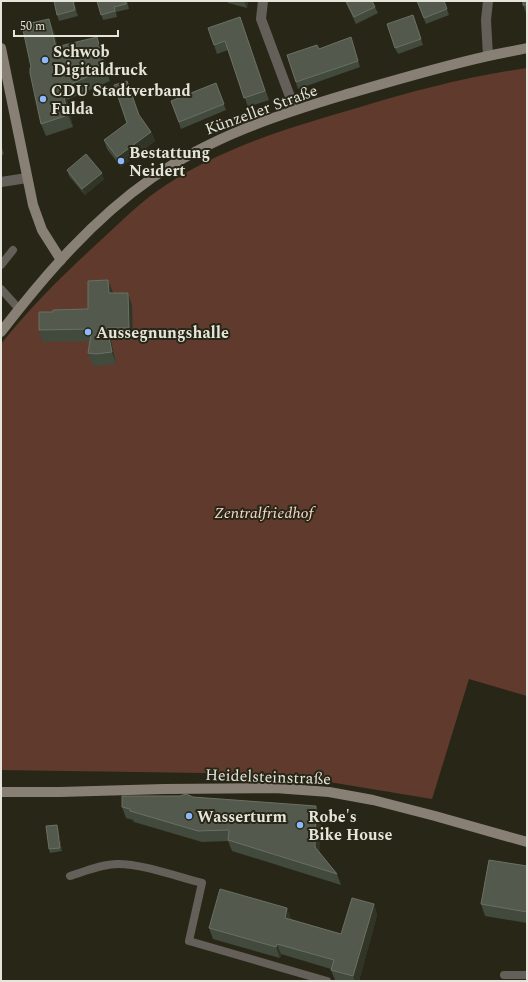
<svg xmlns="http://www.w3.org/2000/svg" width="528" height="982" font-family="Spectral,serif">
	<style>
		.green { fill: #603b2d }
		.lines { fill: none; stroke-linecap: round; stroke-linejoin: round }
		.service { stroke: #655f59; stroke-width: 8 }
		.minor { stroke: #655f59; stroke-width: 10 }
		.secondary { stroke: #888075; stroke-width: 10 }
		.wall { fill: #414a3c }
		.shaded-wall { fill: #303526 }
		.building { fill: #535a4d; stroke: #6a7063 }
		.poi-dot { fill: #8db9fc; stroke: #282717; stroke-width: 1.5 }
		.labels { text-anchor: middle; stroke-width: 4; stroke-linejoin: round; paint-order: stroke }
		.poi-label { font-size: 16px; font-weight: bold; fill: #e6e5db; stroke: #282717; text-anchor: start }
		.street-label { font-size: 16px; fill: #e6e5db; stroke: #282717 }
		.park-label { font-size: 16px; font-style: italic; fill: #f9d6c8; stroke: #282717 }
	</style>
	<rect width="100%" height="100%" fill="#282717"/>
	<path class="green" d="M527,68v628l-58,-17 -37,120 -151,-25 -280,-4v-426c30,-38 64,-71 100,-104 21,-19 41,-40 65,-55 58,-38 125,-58 191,-77 56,-17 112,-32 170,-40z"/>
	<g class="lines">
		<g class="service">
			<path d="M1,265l12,-15"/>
			<path d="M1,289l18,20"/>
			<path d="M70,876c16,-5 32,-12 48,-12 25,0 60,13 84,19l-13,58 138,40"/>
			<path d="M504,975h23"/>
		</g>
		<g class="minor">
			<path d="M263,1l-2,18 34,91"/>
			<path d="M488,56l-2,-36 2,-19"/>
			<path d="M1,182l26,-4"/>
		</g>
		<g class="secondary">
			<path d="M1,48l32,157 9,25 19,30"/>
			<path d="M1,332c44,-57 92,-113 151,-154 59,-41 125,-63 192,-83 48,-14 95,-28 144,-39 13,-3 26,-5 39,-8"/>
			<path d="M1,792h59l104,-3 111,-1 54,4 44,8 62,16 92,26"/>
		</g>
	</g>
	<g class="wall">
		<path d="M54,1h20l4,15 -19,5 -2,-6z"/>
		<path d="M97,1h30l2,8 -13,3 1,5 -14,3z"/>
		<path d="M227,1h21l-1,7 -19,-5z"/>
		<path d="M345,1h27l6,12 -22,11z"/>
		<path d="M417,1h27l5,14 -23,9z"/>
		<path d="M527,1v15l-4,-11z"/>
		<path d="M413,15l10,30 -25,9 -3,-6z"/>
		<path d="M240,17l29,83 -21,7 -20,-57 -11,4 -9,-26z"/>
		<path d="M54,31l3,15 44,3 9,32 -43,19 6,27 -27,9 -5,-12 -10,-57z"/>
		<path d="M351,37l9,30 -62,22 -11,-34 32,-6z"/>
		<path d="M216,83l10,27 -45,19 -10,-28z"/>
		<path d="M140,116l11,16 4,9 -34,26 -14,-18 -3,-9z"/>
		<path d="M1,145l3,9 -3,2z"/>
		<path d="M67,170l37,9 -19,16 -16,-19z"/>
		<path d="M113,292v1h15l4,12 1,35h-22l5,24 -16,2 -8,-1 -4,-12 2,-12 -47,1 -4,-12 14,-18 35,-3z"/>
		<path d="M193,797l128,20 -2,35 18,22 4,11 -109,-34 -4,-10 -26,1 -68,-20 -1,-2 -7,-2 -4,-11z"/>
		<path d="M57,825l1,3 4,23 -12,2 -1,-4z"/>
		<path d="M527,866v57l-42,-7 -4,-12z"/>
		<path d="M374,904l3,11 -18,66h-22l-2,-1 -4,-10v-1l-50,-15 -1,4 -67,-19 -4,-11 78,-20 4,11 50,15z"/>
	</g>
	<g class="shaded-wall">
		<path d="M73,1h1l4,15 -3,-6z"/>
		<path d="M244,1h4l-1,7z"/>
		<path d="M49,19l5,12 6,27 -4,-11z"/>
		<path d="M97,37l4,12 9,32 -5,-12z"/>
		<path d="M62,88l5,12 6,27 -5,-12z"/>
		<path d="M151,132l4,9 -34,26 -4,-10z"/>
		<path d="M102,173l2,6 -19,16 -3,-6z"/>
		<path d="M108,280l5,12v13l-4,-12z"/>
		<path d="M128,293l4,12 1,35 -4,-12z"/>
		<path d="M107,328l4,12 5,24 -4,-12z"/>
		<path d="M316,806l5,11 -2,41 -4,-11z"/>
		<path d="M57,825l1,3 4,23 -2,-3z"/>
		<path d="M374,904l3,11 -18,66h-4l-2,-5z"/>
		<path d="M287,908l4,11 -3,9 -3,-10z"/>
		<path d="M277,944l4,10 -1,4 -4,-11z"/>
	</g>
	<g class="building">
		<path d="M54,1h19l2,9 -18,5z"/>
		<path d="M97,1h29v3l-12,3 1,4 -14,4z"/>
		<path d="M346,1h26l3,6 -21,10z"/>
		<path d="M417,1h27l3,8 -23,9z"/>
		<rect x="523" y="1" width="4" height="4"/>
		<path d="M413,15l8,24 -26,9 -8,-24z"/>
		<path d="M240,17l25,74 -21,7 -19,-57 -11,4 -6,-17z"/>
		<path d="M49,19l7,28 41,-10 8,32 -43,19 6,27 -27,9 -11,-51v-5l1,-1 -9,-42z"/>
		<path d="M351,37l7,24 -62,21 -9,-27 30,-10 2,4z"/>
		<path d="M127,81l12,34 12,17 -34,25 -13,-17 23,-17 -13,-38z"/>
		<path d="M216,83l8,21 -45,18 -8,-21z"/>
		<path d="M86,154l16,19 -20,16 -15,-19z"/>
		<path d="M108,280l1,13h19l1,35h-22l5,24 -16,2 -8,-1 4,-24 -53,1v-18h14v-2l35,-1v-28z"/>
		<path d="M186,794l7,3 123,9 -1,41 22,27 -109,-34 1,-10 -31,1 -68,-20v-2l-8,-2v-11h58z"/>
		<path d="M57,825l3,23 -11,1 -3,-23z"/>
		<path d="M489,860l38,6v46l-46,-8z"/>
		<path d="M220,889l67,19 -2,10 56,16 11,-36 22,6 -21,72 -22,-6 3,-10 -57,-16 -1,3 -67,-19z"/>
	</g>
	<g class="poi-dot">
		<circle cx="45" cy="60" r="4"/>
		<circle cx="43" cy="99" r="4"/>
		<circle cx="121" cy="161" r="4"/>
		<circle cx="88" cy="332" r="4"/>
		<circle cx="189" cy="816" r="4"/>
		<circle cx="300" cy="825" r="4"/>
	</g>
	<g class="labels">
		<g class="poi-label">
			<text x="53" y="57">Schwob<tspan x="53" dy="18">Digitaldruck</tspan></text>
			<text x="51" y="96">CDU Stadtverband<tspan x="51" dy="18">Fulda</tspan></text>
			<text x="129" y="158">Bestattung<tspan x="129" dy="18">Neidert</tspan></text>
			<text x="96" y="338">Aussegnungshalle</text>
			<text x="197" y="822">Wasserturm</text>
			<text x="308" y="822">Robe's<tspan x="308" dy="18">Bike House</tspan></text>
		</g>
		<g class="street-label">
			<text transform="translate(261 109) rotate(-20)" y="6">Künzeller Straße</text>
			<text transform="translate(268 776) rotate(2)" y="6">Heidelsteinstraße</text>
		</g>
		<g class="park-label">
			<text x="264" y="518">Zentralfriedhof</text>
		</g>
	</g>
	<rect width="528" height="982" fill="none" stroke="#e6e5db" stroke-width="4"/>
	<path d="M14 30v6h104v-6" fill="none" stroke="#e6e5db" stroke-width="2"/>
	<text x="20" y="30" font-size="12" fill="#e6e5db" stroke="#282717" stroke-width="3" paint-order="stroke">50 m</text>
</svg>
